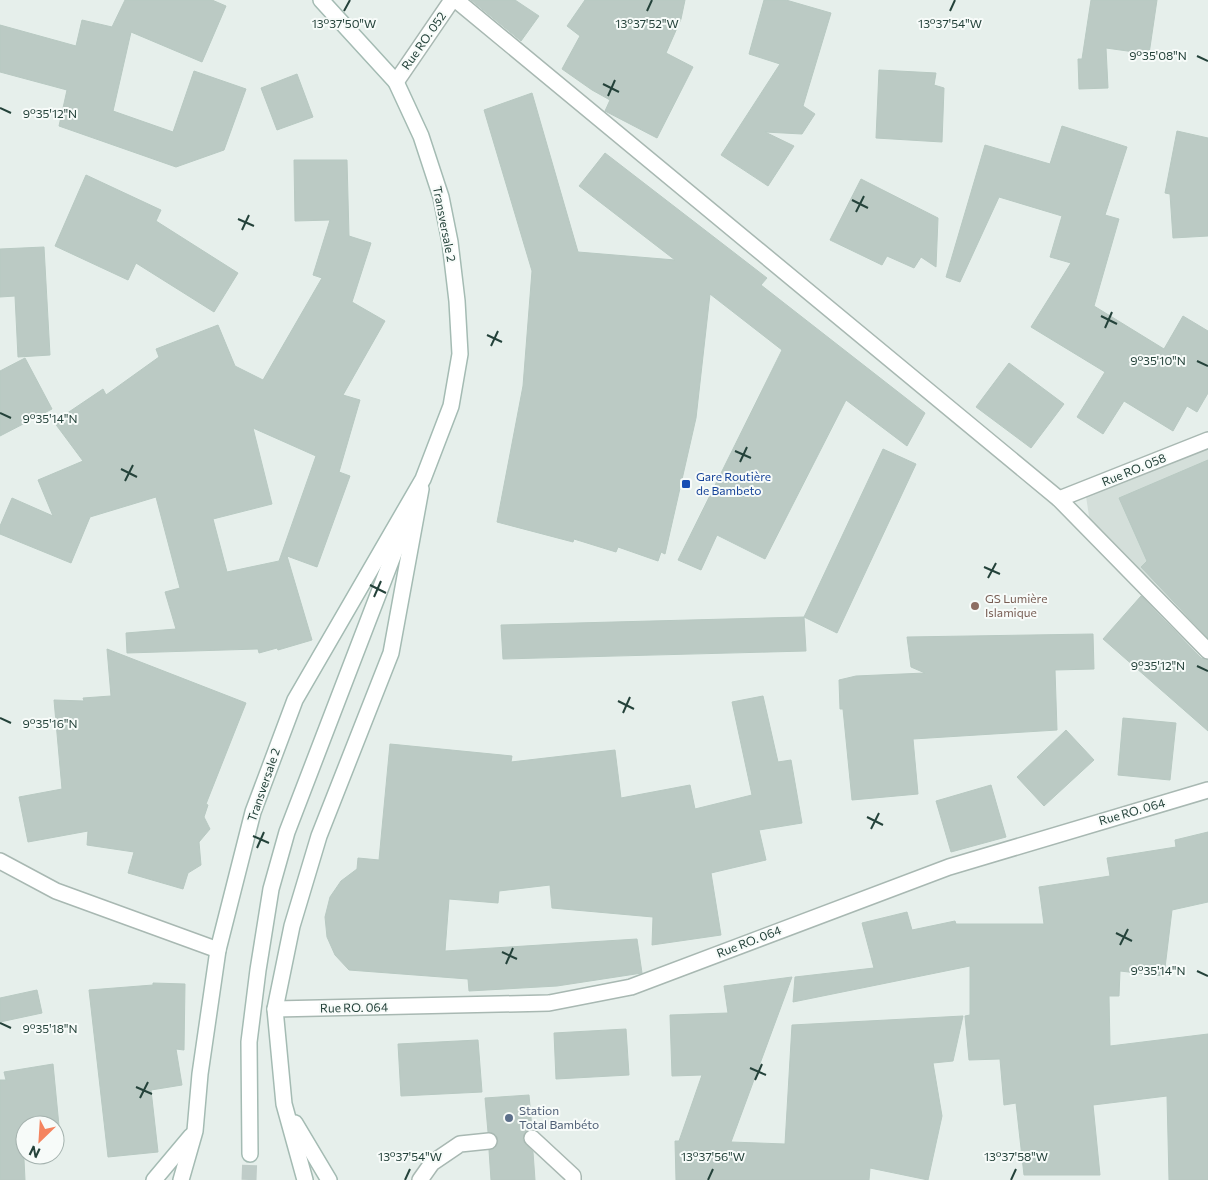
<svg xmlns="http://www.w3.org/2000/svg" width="1208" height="1180" font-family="Commissioner,sans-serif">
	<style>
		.built { fill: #d4dfda }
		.building { fill: #bbcac4; stroke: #b8c9c2; fill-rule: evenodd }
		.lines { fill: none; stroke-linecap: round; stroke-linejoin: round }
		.secondary-tunnel { stroke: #bfccc8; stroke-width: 15; stroke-dasharray: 15 8; stroke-linecap: butt }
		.service-casing { stroke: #a8b8b2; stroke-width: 18 }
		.minor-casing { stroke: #a8b8b2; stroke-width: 18 }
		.tertiary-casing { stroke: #a8b8b2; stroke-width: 18 }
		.secondary-casing { stroke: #a4bbb3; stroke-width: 18 }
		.service { stroke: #fff; stroke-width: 15 }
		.minor { stroke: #fff; stroke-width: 15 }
		.tertiary { stroke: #fff; stroke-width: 15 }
		.secondary { stroke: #fff; stroke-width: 15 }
		.ticks { fill: none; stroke: #24423a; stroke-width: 2 }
		.transit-dot { fill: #1a4fb4; stroke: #f7fbf9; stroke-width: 2 }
		.education-dot { fill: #8d6e63; stroke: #f7fbf9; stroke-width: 2 }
		.service-dot { fill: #5c6f8a; stroke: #f7fbf9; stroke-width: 2 }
		.labels { text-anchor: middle; stroke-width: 4; stroke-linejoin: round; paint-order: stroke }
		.street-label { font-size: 12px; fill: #24423a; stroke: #f7fbf9 }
		.transit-label { font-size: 12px; fill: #164399; stroke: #f7fbf9; text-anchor: start }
		.education-label { font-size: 12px; fill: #785e54; stroke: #f7fbf9; text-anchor: start }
		.service-label { font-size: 12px; fill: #4e5e75; stroke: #f7fbf9; text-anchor: start }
		.ticks-label { font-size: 12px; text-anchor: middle; fill: #24423a; stroke: #f7fbf9; stroke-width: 4; stroke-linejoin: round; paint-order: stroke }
	</style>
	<rect width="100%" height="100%" fill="#e6efeb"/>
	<path class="built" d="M1208,448v196l-118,-121 -4,-27z"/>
	<g class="building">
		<path d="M125,0h87l14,6 -24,56 -71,-30 -18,79 60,21 21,-61 52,18 -22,61 -48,17 -117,-41 8,-36 -67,-18v-47l76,21 6,-26 30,7z"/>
		<path d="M471,0h44l24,16 -18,25z"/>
		<path d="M585,0h100l-4,19 -15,34 27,14 -36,71 -52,-27 5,-11 -18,-10 -30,-21 18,-33 -13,-10z"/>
		<path d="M764,0h22l45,13 -28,93 12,8 -13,20 -37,-2 29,14 -26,40 -47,-31 59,-91 -31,-10z"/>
		<path d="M1091,0h66l-8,54 -43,-6 2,40 -29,1 -1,-30h4z"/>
		<path d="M879,70l57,3 -2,12 10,3 -2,54 -66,-4z"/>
		<path d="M297,74l16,43 -36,13 -16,-42z"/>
		<path d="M532,93l46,159 97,8 -96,-74 26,-33 162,125 -6,7 164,128 -18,33 -61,-46 -81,159 -48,-24 -16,35 -23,-10 104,-210 -72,-56 -14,124 -31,136 -4,-2 -3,9 -40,-14 -2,5 -42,-13 -1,3 -76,-20 26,-136 9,-115 -48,-161z"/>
		<path d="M1062,126l65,21 -22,68 14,4 -25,87 70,43 19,-33 25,15v62l-11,19 -10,-6 -14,25 -49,-30 -21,33 -26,-17 28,-45 -74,-45 40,-64 -21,-6 12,-41 -63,-19 -39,85 -14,-5 39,-132 65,19z"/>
		<path d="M1177,131l31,7v98l-35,2 -3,-44 -5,-1z"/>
		<path d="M294,160h53l2,76 22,7 -19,59 33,19 -42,74 17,5 -21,72 11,4 -33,91 -30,-11 25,84 -34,10 -1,-2 -18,5 -1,-4 -131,4 -1,-20 50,-4 -11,-37 15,-4 -24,-91 -66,20 -19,46 -71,-29v-8l12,-28 41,18 -15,-36 45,-19 -29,-39 49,-33 3,6 53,-38 -3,-8 62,-24 17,41 28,14 59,-102 -9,-3 17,-55 -35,1zM253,428l63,28 -37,105 -52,11 -14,-53 59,-15z"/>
		<path d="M86,175l75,35 -5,11 82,52 -24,39 -78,-49 -8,17 -73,-34z"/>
		<path d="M861,179l77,39 -2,49 -15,-10 -7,11 -27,-12 -5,9 -52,-25z"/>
		<path d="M44,247l6,108 -32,2 -3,-61 -15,1v-48z"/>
		<path d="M25,358l27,51 -52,27v-65z"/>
		<path d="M1009,363l55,41 -33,44 -55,-41z"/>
		<path d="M883,449l33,15 -79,169 -33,-16z"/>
		<path d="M1208,460v178l-67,-71 6,-6 -28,-63z"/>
		<path d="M1141,596l60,62 7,2v71l-105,-92z"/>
		<path d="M804,617l2,34 -303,8 -2,-34z"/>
		<path d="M1093,634l1,35 -39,1 2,60 -144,9 5,55 -66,6 -9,-91h-3l-1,-29 17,-4 69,-3 -14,-6 -4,-30z"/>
		<path d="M107,649l139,54 -40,101 2,1 -4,12 6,12 -11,13 2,23 -13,8 -5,16 -55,-16 6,-21 -47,-7 1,-14 -60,11 -9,-45 43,-8 -8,-89 30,1 -1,-3 28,-2z"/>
		<path d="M763,696l15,66 13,-2 11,63 -43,7 7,30 -55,13 10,62 -69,10 1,-28 -101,-9 -2,-23 -51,6 -1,12 -49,-4 -4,52 192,-12 5,34 -85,13 -88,5 -1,-12 -119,-9 -14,-15 -8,-18 -2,-20 5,-20 11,-16 16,-12 1,-11 21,2 11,-116 122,12 -1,6 104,-12 6,48 69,-13 5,24 57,-14 -20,-93z"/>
		<path d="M1123,718l53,5 -6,57 -52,-5z"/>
		<path d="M1066,730l28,30 -50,46 -27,-29z"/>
		<path d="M991,785l15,52 -55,15 -15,-51z"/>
		<path d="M1208,832v70l-36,8 -8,66 -44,-5 -1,25h-10l1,50 98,-12v146h-39l-2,-84 -74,9 7,70h-76l-8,-72 -12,2 -4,-46 -31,1 -4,-44 5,-1v-49l-177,36 2,-25 79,-9 -12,-45 45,-11 5,18 43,-9 1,3h88l-5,-37 71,-11 -3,-18 69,-11 -1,-7z"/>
		<path d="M792,977l-61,165 54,2 7,-119 171,-9 -10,45 -20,2 9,53 -14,64 -58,-12 -1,12h-193l-1,-39h4l23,-66 -30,1 -2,-61 58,-2 -4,-27z"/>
		<path d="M153,983l32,1 -1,66 -8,-1 6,36 -31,5 7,62 -50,5 -19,-167 64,-5z"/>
		<path d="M37,990l5,23 -42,9v-24z"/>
		<path d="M626,1029l3,46 -73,4 -2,-46z"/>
		<path d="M478,1040l4,52 -81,4 -3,-52z"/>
		<path d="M53,1064l6,62 -34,-1v14h-2l2,41h-25v-100h6l-2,-8z"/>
		<path d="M529,1095l3,34 -7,3 -2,8 10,12 2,28h-44l-2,-30 6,-2 3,-7 -2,-6 -8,-3 -3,-34z"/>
	</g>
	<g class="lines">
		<path class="secondary-tunnel" d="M249,1180l1,-26"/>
		<g class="service-casing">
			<g id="service">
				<path d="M532,1138l41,38v4"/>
				<path d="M420,1180l12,-17 28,-19 29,-3"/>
			</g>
		</g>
		<g class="minor-casing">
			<g id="minor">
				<path d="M456,0l603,499 149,152"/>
				<path d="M396,82l56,-82"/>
				<path d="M1059,499l149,-59"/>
				<path d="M0,861l56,30 162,59"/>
			</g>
		</g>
		<g class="tertiary-casing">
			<path id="tertiary" d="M275,1009l274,-6 82,-16 318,-120 259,-77"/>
		</g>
		<g class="secondary-casing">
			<g id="secondary">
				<path d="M295,1123l34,57"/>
				<path d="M250,1154l-1,-112 9,-72 13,-81 16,-57 119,-310"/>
				<path d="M154,1180l37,-44"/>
				<path d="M181,1180l14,-49 5,-57 18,-124 35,-138 42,-112 128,-221 28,-73 9,-52 -3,-53 -7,-59 -9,-45 -20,-61 -25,-54 -75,-82"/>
				<path d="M305,1180l-21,-76 -9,-95 17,-83 27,-90 72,-183 30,-164"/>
			</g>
		</g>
		<use href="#service" class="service"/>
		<use href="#minor" class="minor"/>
		<use href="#tertiary" class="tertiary"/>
		<use href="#secondary" class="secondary"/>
	</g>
	<path class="ticks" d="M344,11l6,-11M647,11l5,-11M950,11l5,-11M1197,56l11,5M603,84l16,8M608,96l7,-16M0,108l11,5M852,200l16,8M856,212l8,-16M238,219l16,7M242,230l7,-15M1101,316l16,8M1105,328l7,-16M487,335l15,7M491,346l7,-15M1197,361l11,5M0,413l11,5M735,451l16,7M740,462l7,-15M121,469l16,8M125,481l8,-16M984,567l16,7M988,578l8,-15M370,585l16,8M374,597l7,-16M1197,666l11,5M618,701l16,8M623,713l7,-16M0,718l11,5M867,817l16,8M871,829l8,-16M253,836l16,7M257,848l7,-16M1116,933l16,8M1120,945l8,-16M502,952l15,7M506,964l7,-16M1197,971l11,5M0,1023l11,5M750,1068l16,7M755,1080l7,-16M136,1087l16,7M140,1098l8,-16M405,1180l5,-11M708,1180l5,-11M1011,1180l5,-11"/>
	<rect class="transit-dot" x="681" y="479" width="10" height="10" rx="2.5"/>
	<circle class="education-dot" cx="975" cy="606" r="5"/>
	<circle class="service-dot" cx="509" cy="1118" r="5"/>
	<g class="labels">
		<g class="street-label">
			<text transform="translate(424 41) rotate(-55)" y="4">Rue RO. 052</text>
			<text transform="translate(444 224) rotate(79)" y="4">Transversale 2</text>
			<text transform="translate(1134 470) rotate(-22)" y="4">Rue RO. 058</text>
			<text transform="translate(264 785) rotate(-71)" y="4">Transversale 2</text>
			<text transform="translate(1132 812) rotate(-16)" y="4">Rue RO. 064</text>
			<text transform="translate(749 942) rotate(-21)" y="4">Rue RO. 064</text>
			<text transform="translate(354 1008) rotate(-1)" y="4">Rue RO. 064</text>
		</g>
		<g class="transit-label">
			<text x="696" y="481">Gare Routière<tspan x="696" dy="14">de Bambeto</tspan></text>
		</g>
		<g class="education-label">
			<text x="985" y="603">GS Lumière<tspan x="985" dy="14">Islamique</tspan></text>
		</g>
		<g class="service-label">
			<text x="519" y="1115">Station<tspan x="519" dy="14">Total Bambéto</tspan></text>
		</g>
	</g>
	<g class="ticks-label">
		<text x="344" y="28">13°37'50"W</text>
		<text x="647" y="28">13°37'52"W</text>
		<text x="950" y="28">13°37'54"W</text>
		<text x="1158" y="60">9°35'08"N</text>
		<text x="50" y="118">9°35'12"N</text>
		<text x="1158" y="365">9°35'10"N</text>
		<text x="50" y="423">9°35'14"N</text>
		<text x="1158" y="670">9°35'12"N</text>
		<text x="50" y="728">9°35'16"N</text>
		<text x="1158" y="975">9°35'14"N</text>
		<text x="50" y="1033">9°35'18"N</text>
		<text x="410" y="1161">13°37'54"W</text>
		<text x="713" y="1161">13°37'56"W</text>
		<text x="1016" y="1161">13°37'58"W</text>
	</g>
	<g transform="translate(40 1140) rotate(205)"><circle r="24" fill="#f7fbf9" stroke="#a3b1ad"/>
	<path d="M0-4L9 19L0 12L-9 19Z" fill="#f4845f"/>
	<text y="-8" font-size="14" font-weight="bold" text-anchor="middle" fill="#24423a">N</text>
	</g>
</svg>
